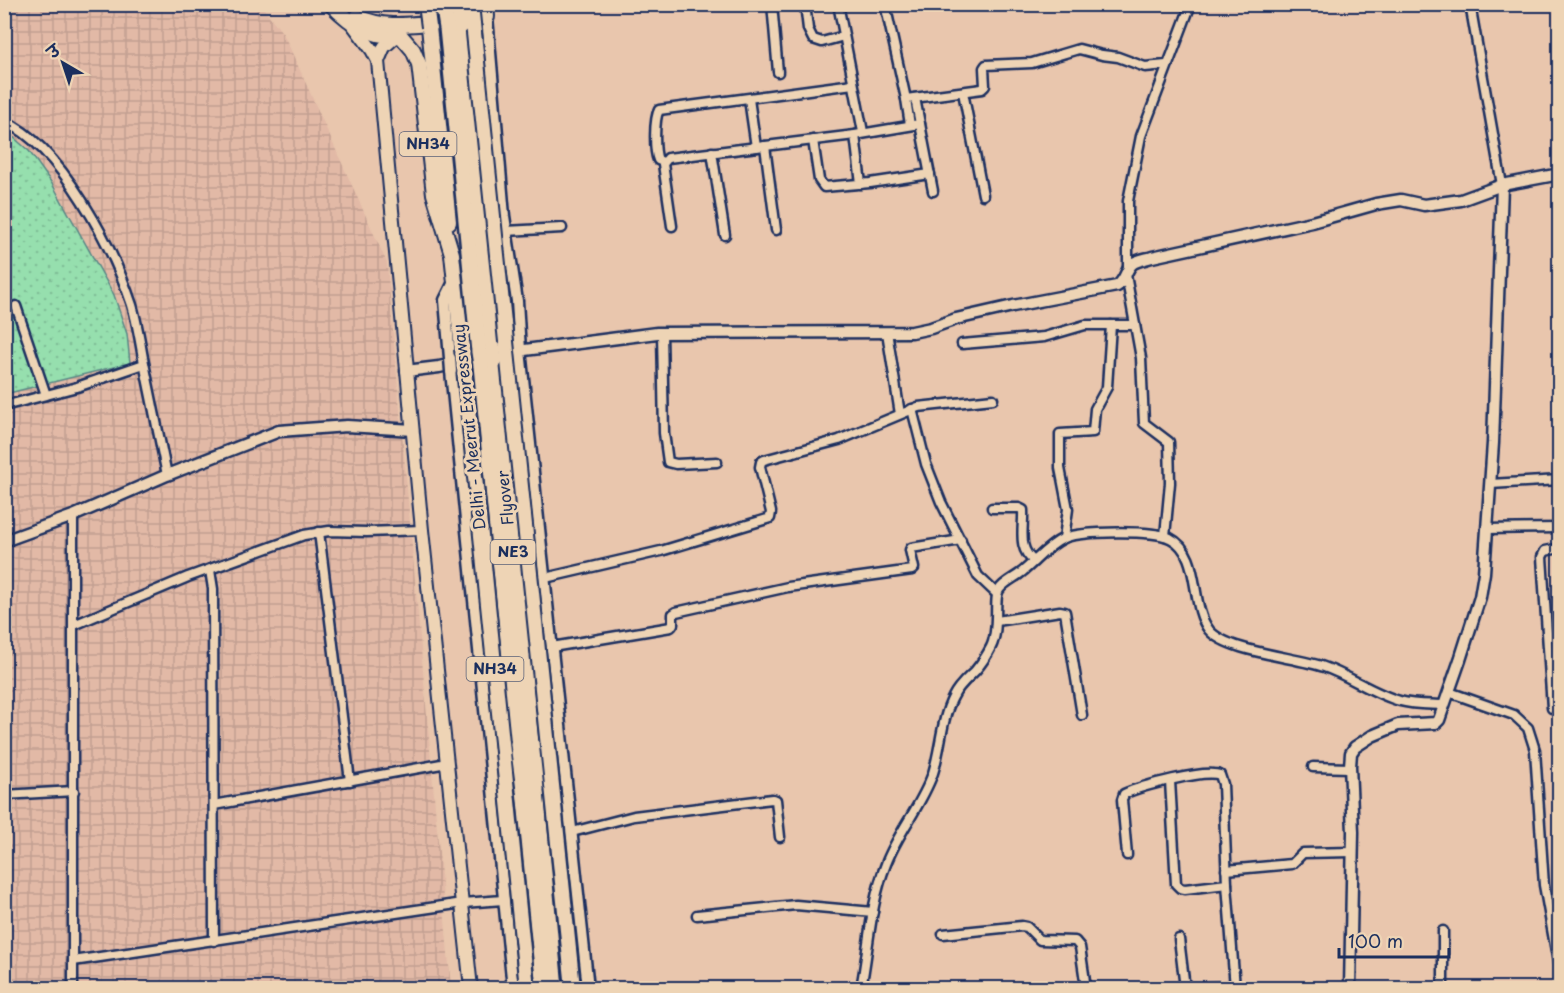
<svg xmlns="http://www.w3.org/2000/svg" width="1564" height="993" font-family="'Playpen Sans','Playpen Sans Deva',sans-serif">
	<style>
		.industrial { fill: url(#industrial-grid) }
		.grass { fill: url(#grass-dots); stroke: #588786; stroke-width: 1.5 }
		.lines { fill: none; stroke-linecap: round; stroke-linejoin: round }
		.minor-casing { stroke: #1b2f5e; stroke-width: 13 }
		.tertiary-casing { stroke: #1b2f5e; stroke-width: 15 }
		.secondary-casing { stroke: #1b2f5e; stroke-width: 16 }
		.trunk-casing { stroke: #1b2f5e; stroke-width: 18 }
		.motorway-casing { stroke: #1b2f5e; stroke-width: 20 }
		.minor { stroke: #eed4b5; stroke-width: 8 }
		.tertiary { stroke: #eed4b5; stroke-width: 10 }
		.secondary { stroke: #eed4b5; stroke-width: 12 }
		.trunk { stroke: #eed4b5; stroke-width: 14 }
		.motorway { stroke: #eed4b5; stroke-width: 15 }
		.tertiary-bridge-casing { stroke: #1b2f5e; stroke-width: 15; stroke-linecap: butt }
		.trunk-bridge-casing { stroke: #1b2f5e; stroke-width: 18; stroke-linecap: butt }
		.motorway-bridge-casing { stroke: #1b2f5e; stroke-width: 20; stroke-linecap: butt }
		.tertiary-bridge { stroke: #eed4b5; stroke-width: 10 }
		.trunk-bridge { stroke: #eed4b5; stroke-width: 14 }
		.motorway-bridge { stroke: #eed4b5; stroke-width: 15 }
		.labels { text-anchor: middle; stroke-width: 6; stroke-linejoin: round; paint-order: stroke }
		.shield { fill: #eed4b5; stroke: #5a6078; stroke-width: 1.5 }
		.shield-label { font-size: 15px; font-weight: bold; fill: #1b2f5e }
		.street-label { font-size: 16px; fill: #1b2f5e; stroke: #eed4b5 }
	</style>
	<defs>
		<pattern id="industrial-grid" width="8" height="8" patternUnits="userSpaceOnUse" patternTransform="scale(1.5)"><rect width="8" height="8" fill="#e2b9a6"/><path d="M0 4h8M4 0v8" fill="none" stroke="#c19f91"/></pattern>
		<pattern id="grass-dots" width="8" height="8" patternUnits="userSpaceOnUse" patternTransform="scale(1.5)"><rect width="8" height="8" fill="#96dfae"/><path d="M2 2h.1M6 6h.1" fill="none" stroke="#81c098" stroke-width="1.8" stroke-linecap="round"/></pattern>
	</defs>
	<rect width="100%" height="100%" fill="#e9c6ad"/>
	<filter id="ink" filterUnits="userSpaceOnUse"><feTurbulence type="fractalNoise" baseFrequency=".0167" numOctaves="2"/><feDisplacementMap in="SourceGraphic" scale="12" xChannelSelector="R" yChannelSelector="G"/><feConvolveMatrix kernelMatrix="1 2 1 2 8 2 1 2 1" color-interpolation-filters="sRGB"/></filter>
	<g filter="url(#ink)">
		<path class="industrial" d="M5,5h256l23,30 103,228 64,725h-446z"/>
		<path class="grass" d="M4,129l25,22 22,31 63,113 13,39 3,29 -125,31z"/>
		<g class="lines">
			<g class="minor-casing">
				<g id="minor">
					<path d="M772,4l6,68"/>
					<path d="M805,4l3,25 5,10 9,3 22,-6"/>
					<path d="M838,4l25,128"/>
					<path d="M885,4l21,95 4,26"/>
					<path d="M1470,4l32,181"/>
					<path d="M963,92l20,103"/>
					<path d="M915,98l18,93"/>
					<path d="M749,99l7,48"/>
					<path d="M906,99l76,-10 3,-3 -1,-18 2,-3 46,-2 47,-14 23,6 16,2 27,10 21,-2"/>
					<path d="M4,121c57,25 109,127 128,184 5,17 8,36 11,53 8,39 16,78 24,117"/>
					<path d="M855,135l6,49"/>
					<path d="M813,140l6,40 5,7 46,-4 60,-9"/>
					<path d="M765,146l11,84"/>
					<path d="M712,152l13,83"/>
					<path d="M663,162l-5,-2c-4,-9 -4,-41 1,-50l194,-26"/>
					<path d="M672,226l-9,-62 5,-6 187,-23 65,-11"/>
					<path d="M506,231l56,-3"/>
					<path d="M1128,270v-69l13,-65 50,-132"/>
					<path d="M1126,275l15,83 3,65 25,19 1,41 -5,53"/>
					<path d="M16,306l30,89"/>
					<path d="M887,332l13,82"/>
					<path d="M662,333l2,100 4,29 8,2 41,-2"/>
					<path d="M962,344l82,-7 41,-12h50"/>
					<path d="M4,406l73,-19 67,-23"/>
					<path d="M912,409l14,55 15,38 37,74 19,18"/>
					<path d="M1490,484l70,-4"/>
					<path d="M992,508h27l4,2c1,20 -6,38 11,51"/>
					<path d="M73,516v472"/>
					<path d="M1487,529l73,-1"/>
					<path d="M319,532l31,249"/>
					<path d="M1064,538l4,-29 -8,-41v-34l33,-2 2,-23 12,-22 4,-62"/>
					<path d="M210,570l3,19 1,352"/>
					<path d="M545,578l116,-27 106,-32 3,-1 1,-6 -11,-45 1,-5 3,-2 75,-20 79,-33 75,-8"/>
					<path d="M997,621l63,-10 5,1 17,103"/>
					<path d="M74,625l114,-48 116,-42 25,-4 38,1 55,-2"/>
					<path d="M552,647l119,-20 2,-3v-10l3,-2 112,-25 124,-17 2,-2 -4,-18 1,-2 50,-8"/>
					<path d="M1449,692l65,23 14,13 7,22 9,135 16,88"/>
					<path d="M1552,708l-10,-151 3,-6 15,-3"/>
					<path d="M1313,767l37,1"/>
					<path d="M1170,781l6,103 4,4 5,1 42,-5"/>
					<path d="M4,795l70,-4"/>
					<path d="M214,805l233,-42"/>
					<path d="M572,832l62,-16 138,-17 4,1 4,37"/>
					<path d="M1127,855l-5,-55 2,-6c17,-8 81,-25 96,-19l3,9 4,100 8,104"/>
					<path d="M1226,870l66,-6 11,-11 50,-1"/>
					<path d="M697,915l99,-10 77,7"/>
					<path d="M943,934l79,-8 5,1 13,13 35,1 5,6 6,41"/>
					<path d="M1179,939l6,49"/>
					<path d="M73,961l390,-58 40,-3"/>
					<path d="M861,988c8,-41 9,-84 25,-124 12,-32 36,-59 47,-91 8,-25 8,-53 20,-76 5,-11 14,-18 22,-26 6,-7 12,-16 16,-24 9,-18 2,-49 8,-57 5,-8 16,-12 23,-18 14,-11 25,-26 42,-34 18,-7 88,-8 106,0 32,16 19,66 39,92 18,22 87,27 115,37 26,9 50,27 76,34 14,4 30,3 44,4"/>
					<path d="M1187,988l47,-2"/>
					<path d="M1443,988v-57"/>
				</g>
			</g>
			<g class="tertiary-casing">
				<g id="tertiary">
					<path d="M487,17l17,199 13,85 3,49 68,638"/>
					<path d="M501,353l156,-20 255,-1 19,-4 25,-9 57,-13 104,-20c9,-6 8,-15 15,-22 5,-4 14,-5 20,-7l160,-35 64,-18 25,-4 23,5 37,-5 41,-15 58,-11"/>
					<path d="M450,358l-5,-58 10,-20"/>
					<path d="M406,371l33,-4 46,-10"/>
					<path d="M451,371l62,617"/>
					<path d="M4,541l69,-25 94,-41 112,-44 68,-5 66,4"/>
					<path d="M1350,988l3,-156 -3,-66 1,-13 4,-6 17,-11 26,-11 38,-2 3,-3 21,-60 20,-63 4,-24 9,-130 9,-258"/>
				</g>
			</g>
			<g class="secondary-casing">
				<g id="secondary">
					<path d="M351,22l21,28 6,11 44,469 49,458"/>
					<path d="M378,61l6,-14 11,-10"/>
				</g>
			</g>
			<g class="trunk-casing">
				<g id="trunk">
					<path d="M331,4c21,21 40,34 70,32l12,14 6,14 15,130 18,60 10,95"/>
					<path d="M357,17c29,12 49,8 81,5"/>
					<path d="M463,20l24,-3 -1,-13"/>
					<path d="M429,27l20,195"/>
				</g>
			</g>
			<g class="motorway-casing">
				<g id="motorway">
					<path d="M461,26l32,323"/>
					<path d="M447,28l32,324"/>
					<path d="M494,362l37,380"/>
					<path d="M481,365l37,379"/>
					<path d="M536,789l19,199"/>
					<path d="M524,790l20,198"/>
				</g>
			</g>
			<use href="#minor" class="minor"/>
			<use href="#tertiary" class="tertiary"/>
			<use href="#secondary" class="secondary"/>
			<use href="#trunk" class="trunk"/>
			<use href="#motorway" class="motorway"/>
			<g class="tertiary-bridge-casing">
				<path id="tertiary-bridge" d="M450,358l1,13"/>
			</g>
			<g class="trunk-bridge-casing">
				<g id="trunk-bridge">
					<path d="M426,4l3,23"/>
					<path d="M471,4l102,984"/>
					<path d="M462,349l65,639"/>
				</g>
			</g>
			<g class="motorway-bridge-casing">
				<g id="motorway-bridge">
					<path d="M459,11l2,15"/>
					<path d="M445,15l2,13"/>
					<path d="M493,349l1,13"/>
					<path d="M479,352l2,13"/>
					<path d="M531,742l5,47"/>
					<path d="M518,744l6,46"/>
				</g>
			</g>
			<use href="#tertiary-bridge" class="tertiary-bridge"/>
			<use href="#trunk-bridge" class="trunk-bridge"/>
			<use href="#motorway-bridge" class="motorway-bridge"/>
		</g>
	</g>
	<g class="labels">
		<g class="shield">
			<rect x="399.5" y="132" width="57" height="24" rx="4.5"/>
			<rect x="490.5" y="540" width="45" height="24" rx="4.5"/>
			<rect x="466.5" y="657" width="57" height="24" rx="4.5"/>
		</g>
		<g class="shield-label">
			<text x="428" y="149">NH34</text>
			<text x="513" y="557">NE3</text>
			<text x="495" y="674">NH34</text>
		</g>
		<g class="street-label">
			<text transform="translate(469 427) rotate(-96)" y="6">Delhi - Meerut Expressway</text>
			<text transform="translate(505 498) rotate(-96)" y="6">Flyover</text>
		</g>
	</g>
	<rect width="1564" height="993" fill="none" stroke="#eed4b5" stroke-width="24"/>
	<rect x="12" y="12" width="1540" height="969" fill="none" stroke="#1b2f5e" stroke-width="2" filter="url(#ink)"/>
	<g transform="translate(63 63) rotate(321)" stroke="#eed4b5" stroke-width="4.5" paint-order="stroke">
	<path d="M0-4.5L10 22L0 15L-10 22Z" fill="#1b2f5e"/>
	<text y="-9" font-size="16" font-weight="bold" text-anchor="middle" fill="#1b2f5e">उ</text>
	</g>
	<path d="M1339 948v9h110v-9" fill="none" stroke="#1b2f5e" stroke-width="3"/>
	<text x="1348" y="948" font-size="18" fill="#1b2f5e" stroke="#eed4b5" stroke-width="4.5" paint-order="stroke">100 m</text>
</svg>
